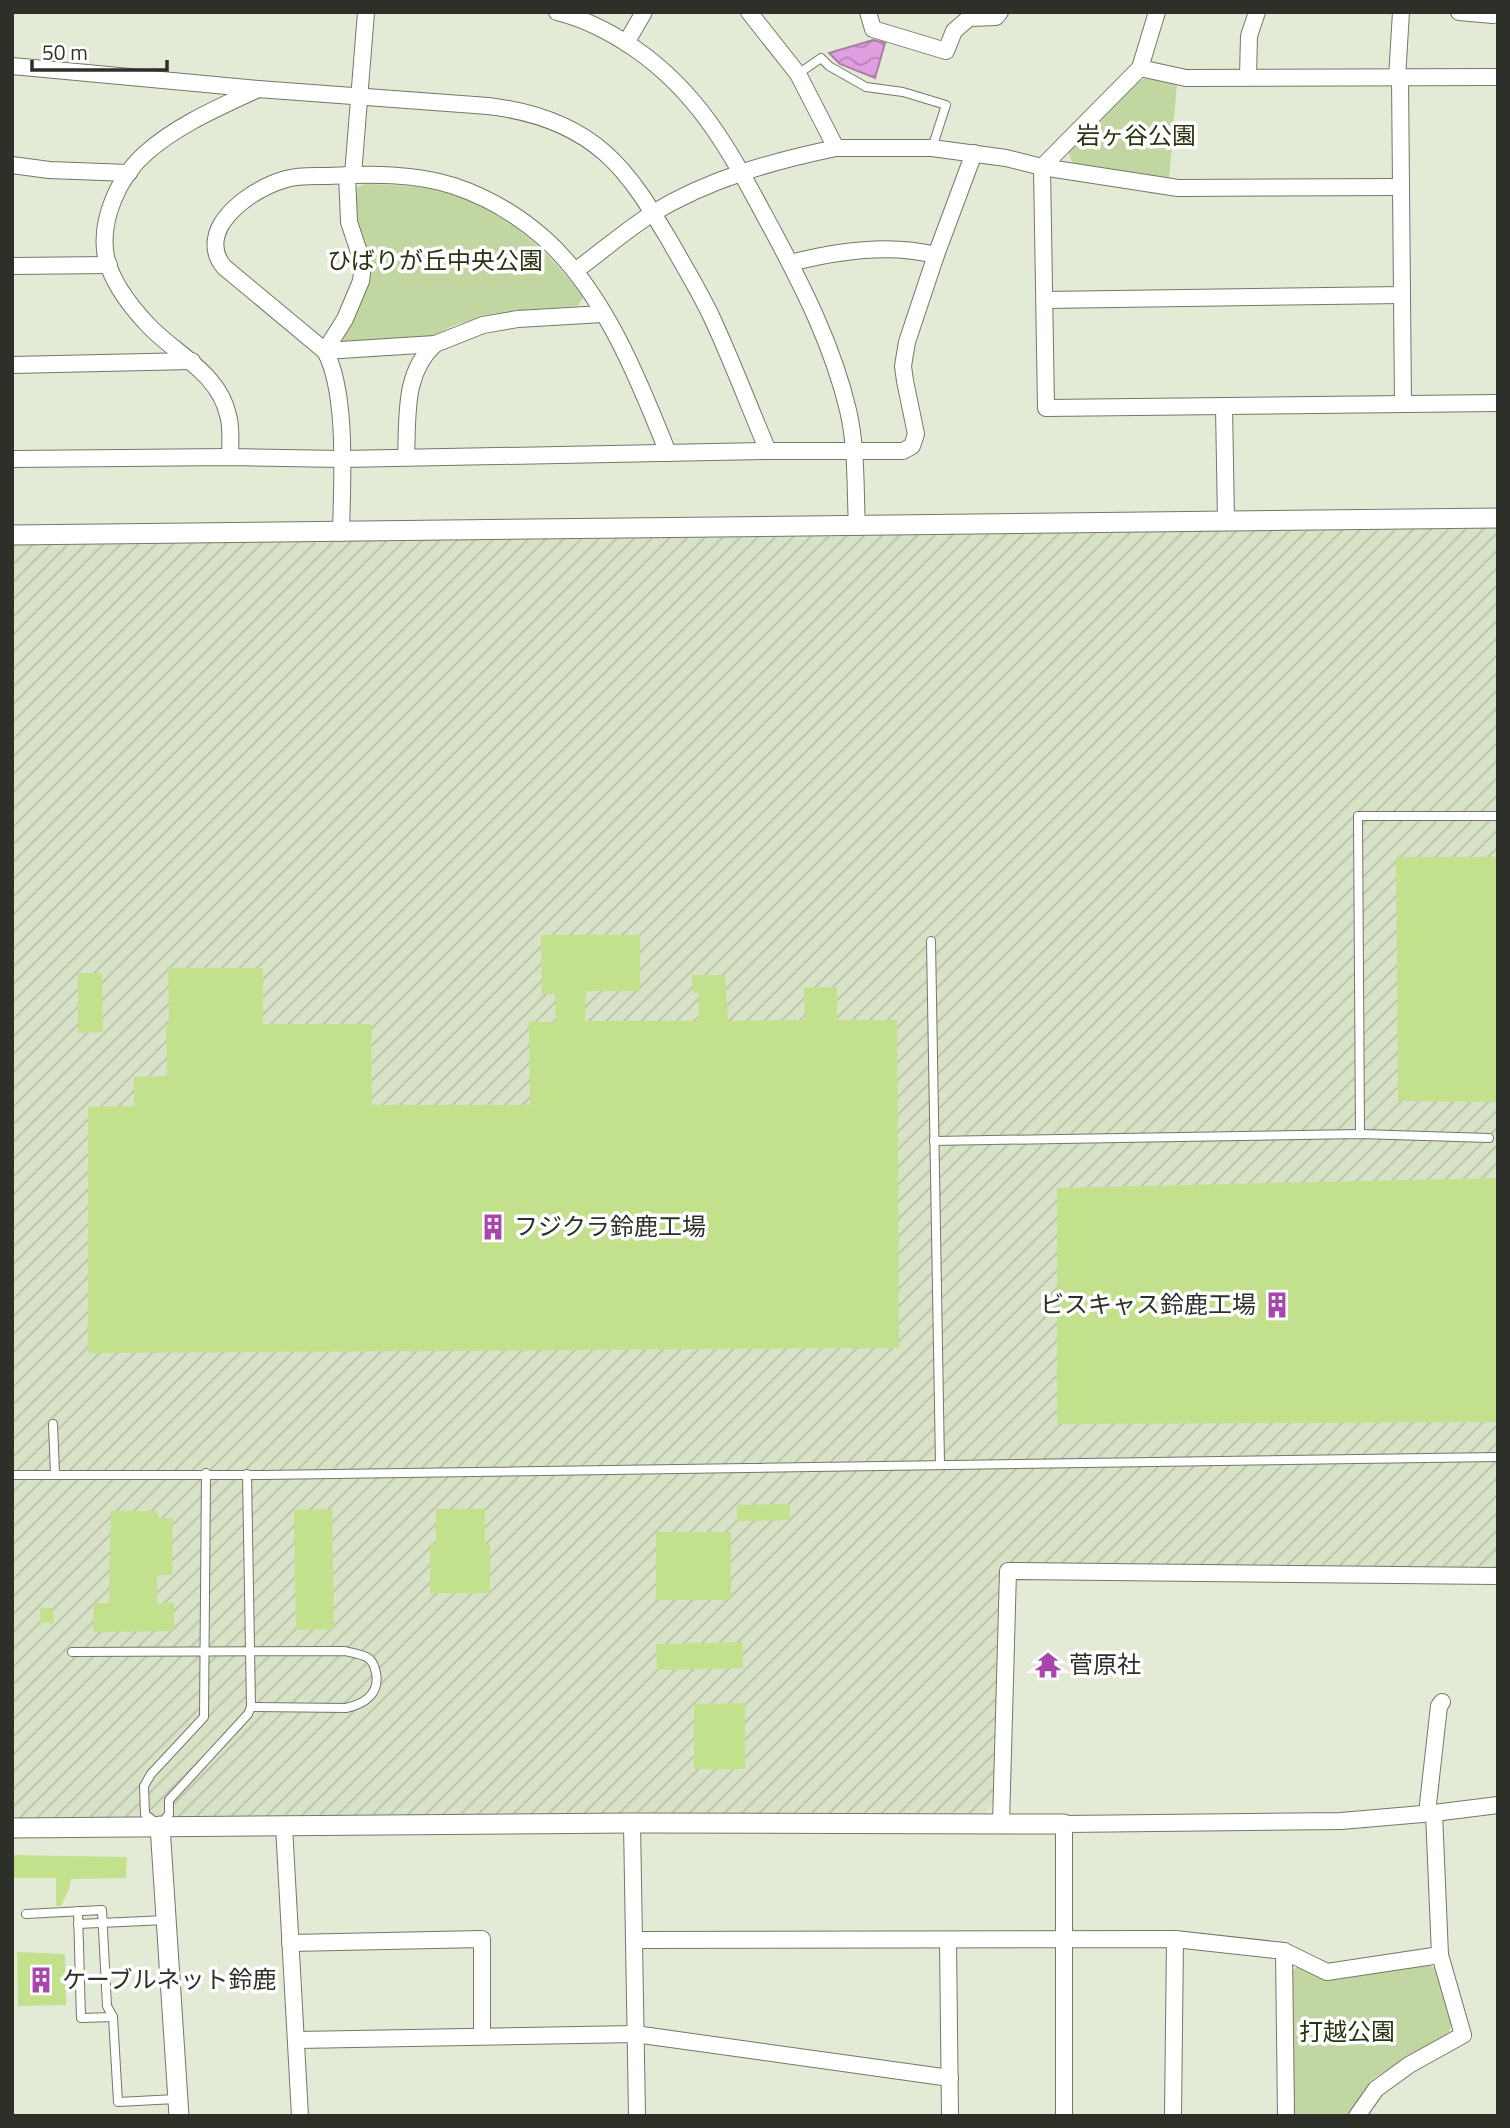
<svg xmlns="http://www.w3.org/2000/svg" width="1510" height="2128" font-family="'Titillium Web','Noto Sans JP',sans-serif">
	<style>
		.industrial { fill: url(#industrial-furrows) }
		.green { fill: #c2d6a1 }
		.water { fill: url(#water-waves); stroke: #aa7ea9; stroke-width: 2 }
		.building { fill: #c3e08c }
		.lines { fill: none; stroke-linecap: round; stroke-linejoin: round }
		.service-casing { stroke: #727966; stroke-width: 10 }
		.minor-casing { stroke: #727966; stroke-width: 18 }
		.tertiary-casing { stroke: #727966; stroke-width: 21 }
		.service { stroke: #fff; stroke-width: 8 }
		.minor { stroke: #fff; stroke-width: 16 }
		.tertiary { stroke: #fff; stroke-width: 19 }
		.labels { text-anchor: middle; stroke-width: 7; stroke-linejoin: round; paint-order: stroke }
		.park-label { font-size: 24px; fill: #293411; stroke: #fff }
		.poi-label { font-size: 24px; fill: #2d3028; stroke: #fff; text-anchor: start }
	</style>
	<defs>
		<pattern id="industrial-furrows" width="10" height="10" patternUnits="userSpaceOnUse" patternTransform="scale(1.75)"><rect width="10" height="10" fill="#d7e2c6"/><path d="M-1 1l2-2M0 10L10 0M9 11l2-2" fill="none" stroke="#b9c2aa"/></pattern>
		<pattern id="water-waves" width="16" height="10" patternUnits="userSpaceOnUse" patternTransform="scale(1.75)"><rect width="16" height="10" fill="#df9fe0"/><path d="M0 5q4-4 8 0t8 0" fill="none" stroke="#b582b6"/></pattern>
	</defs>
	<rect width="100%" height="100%" fill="#e3ebd6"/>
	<path class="industrial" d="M1498,524v1046l-495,-4 -8,236 -10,11 -973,6v-1277z"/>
	<g class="green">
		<path d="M1146,78l31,5 -8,96 -96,-15 -5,-13 70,-69z"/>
		<path d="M364,184c26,1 53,1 80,8 58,15 104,58 139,105l-5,9 -62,5 -31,5 -33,10 -26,15 -81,3 -4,-7 27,-55 -14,-67 1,-27z"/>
		<path d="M1426,1964l9,4 16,57 -2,7 -78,48 -17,29 -7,7h-55l-1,-145 8,-5z"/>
	</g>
	<path class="water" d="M873,40l12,3 -10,35 -35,-14 -11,-11z"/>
	<g class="building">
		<path d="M1396,857h102v245l-100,-1z"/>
		<path d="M541,935h99v56h-54l-1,30h113l1,-28h-6l-1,-18h33l3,46 77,-1 -1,-32 33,-1v33h60l2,328 -811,5v-246l46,-1v-29l33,-1 -1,-52h3l-1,-56h95v56h108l1,81h158l-1,-83h27l-1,-28h-13z"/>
		<path d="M78,973h24l1,59 -25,1z"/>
		<path d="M1498,1178v244l-441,2v-236z"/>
		<path d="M790,1504v16l-53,1v-16z"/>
		<path d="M332,1509l2,120 -38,1 -2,-120z"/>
		<path d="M436,1509h49v35h5v49h-60v-49h6z"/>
		<path d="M111,1511h47v7h15l-1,57h-15v28h17v28l-81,1 1,-29h15z"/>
		<rect x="656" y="1532" width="75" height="68"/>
		<path d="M40,1608h13l1,15h-14z"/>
		<path d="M742,1642l1,26 -86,2 -1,-26z"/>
		<path d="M745,1703v66h-51v-65z"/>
		<path d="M12,1855l115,2 -1,21 -55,1 -2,10 -8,17h-5v-28h-44z"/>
		<path d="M17,1952l48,2 1,51 -48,1z"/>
	</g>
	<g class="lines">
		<g class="service-casing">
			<g id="service">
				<path d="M798,74l23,-16 8,8 37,21 37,5 43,13 -14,43"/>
				<path d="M931,941l9,523"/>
				<path d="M1360,1134l-2,-318h140"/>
				<path d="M934,1141l426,-7 129,4"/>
				<path d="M53,1424l2,50"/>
				<path d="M206,1473l-2,244 -53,57 -7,12 1,28 15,12 9,-12v-14l79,-86 3,-7 -4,-233"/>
				<path d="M12,1475h252l1234,-18"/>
				<path d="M72,1652l273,-1c7,2 17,3 23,7 5,3 7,10 8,15 4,21 -12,31 -30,35l-95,-1"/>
				<path d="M78,1911l3,107 32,-1"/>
				<path d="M26,1914l76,-4 5,96 6,11 5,85 58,-3"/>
				<path d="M78,1924l88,-4"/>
			</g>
		</g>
		<g class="minor-casing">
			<g id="minor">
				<path d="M557,12c29,7 53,20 77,36 70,48 101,113 140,185 30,56 59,114 74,177 9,38 7,78 9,117"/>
				<path d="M749,12l49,62 38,74h96l74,10 36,9 136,21 222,-1"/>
				<path d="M868,12l5,17 73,22 8,-20 15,-13 1,-6"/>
				<path d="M1157,12l-17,56 -98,99 4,241 452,-5"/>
				<path d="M1459,12l34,3 5,-2"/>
				<path d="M969,18l27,-1 4,-5"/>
				<path d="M626,43l18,-31"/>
				<path d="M12,66l246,23 230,17c43,5 84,18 117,47 28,25 47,58 66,90 14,25 29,49 41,75 20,43 37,88 56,133"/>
				<path d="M1140,68l46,10 312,-1"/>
				<path d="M1248,77l1,-41 8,-24"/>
				<path d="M1400,77l3,327"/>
				<path d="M1397,78l4,-66"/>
				<path d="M12,165l37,5 80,3"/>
				<path d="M353,175l13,-163"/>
				<path d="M790,263c46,-12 99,-20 146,-8"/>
				<path d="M12,266l97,-1"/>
				<path d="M575,271c26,-19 51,-41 78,-58 56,-34 120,-52 183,-65"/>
				<path d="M1045,300l357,-5"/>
				<path d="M325,351l110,-7 48,-19 35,-6 85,-5"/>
				<path d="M325,351l20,-32 16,-38 2,-17 -14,-42 -2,-47"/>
				<path d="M12,365l180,-4"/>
				<path d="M1224,406l2,115"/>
				<path d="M230,457c0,-13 2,-29 -2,-42 -9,-42 -54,-62 -80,-90 -18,-19 -36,-42 -42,-68 -7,-37 13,-81 41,-105 32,-28 73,-45 111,-63"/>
				<path d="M406,457c2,-40 -3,-84 29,-113"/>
				<path d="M12,459l218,-2 112,2 426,-8h135l9,-5 4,-12 -11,-53 -2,-15 4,-24 29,-87 38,-102"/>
				<path d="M341,533c1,-49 7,-140 -16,-182l-101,-84c-11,-13 -11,-29 -2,-44 14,-21 40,-37 64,-44 13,-4 28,-3 42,-3 42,-2 86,-3 126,10 33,11 65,30 91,53 59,53 94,141 123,214"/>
				<path d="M1427,1813l12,-107 3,-4"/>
				<path d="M632,1823l5,293"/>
				<path d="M1001,1824l7,-253 490,5"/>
				<path d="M284,1826l16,290"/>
				<path d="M634,1940l541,-1 109,12 43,21 113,-17"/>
				<path d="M948,1940l2,176"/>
				<path d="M290,1943l192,-4v97"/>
				<path d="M1284,1951l2,165"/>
				<path d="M297,2040l338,-6 315,44"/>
				<path d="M1064,2116v-292l277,-3 93,-8 64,-8"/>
				<path d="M1173,2116l2,-177"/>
				<path d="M1357,2116l19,-27 33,-24 54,-30 -23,-80 -6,-142"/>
			</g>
		</g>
		<g class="tertiary-casing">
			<g id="tertiary">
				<path d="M12,535l1486,-17"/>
				<path d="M160,1826l19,290"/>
				<path d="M12,1828l620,-5 432,1"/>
			</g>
		</g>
		<use href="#service" class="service"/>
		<use href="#minor" class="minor"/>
		<use href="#tertiary" class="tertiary"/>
	</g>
	<defs>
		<g id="building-bare" transform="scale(2.1)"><path d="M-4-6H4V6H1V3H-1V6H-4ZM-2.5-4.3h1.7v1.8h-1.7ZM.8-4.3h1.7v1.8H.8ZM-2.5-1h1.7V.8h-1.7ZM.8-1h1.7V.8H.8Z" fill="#a946ac" stroke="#fff" stroke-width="2.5" paint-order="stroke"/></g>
		<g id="temple-bare" transform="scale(2.1)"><path d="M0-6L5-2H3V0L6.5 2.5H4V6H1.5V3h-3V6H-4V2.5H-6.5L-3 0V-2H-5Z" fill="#a946ac" stroke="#fff" stroke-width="2.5" paint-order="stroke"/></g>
	</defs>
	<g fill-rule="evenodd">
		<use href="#building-bare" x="493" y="1227"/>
		<use href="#building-bare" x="1277" y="1305"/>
		<use href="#temple-bare" x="1048" y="1665"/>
		<use href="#building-bare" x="41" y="1980"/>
	</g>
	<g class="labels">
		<g class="park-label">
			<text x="1136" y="144">岩ヶ谷公園</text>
			<text x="435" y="269">ひばりが丘中央公園</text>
			<text x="1347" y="2040">打越公園</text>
		</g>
		<g class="poi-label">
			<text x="514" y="1235">フジクラ鈴鹿工場</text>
			<text x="1256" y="1313" text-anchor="end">ビスキャス鈴鹿工場</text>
			<text x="1069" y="1673">菅原社</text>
			<text x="62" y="1988">ケーブルネット鈴鹿</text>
		</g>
	</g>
	<rect width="1510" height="2128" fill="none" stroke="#2d3028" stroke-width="28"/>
	<path d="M32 60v10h135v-10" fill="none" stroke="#2d3028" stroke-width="3.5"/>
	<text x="42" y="60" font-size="21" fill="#2d3028" stroke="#ffffff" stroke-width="5" paint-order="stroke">50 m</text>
</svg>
